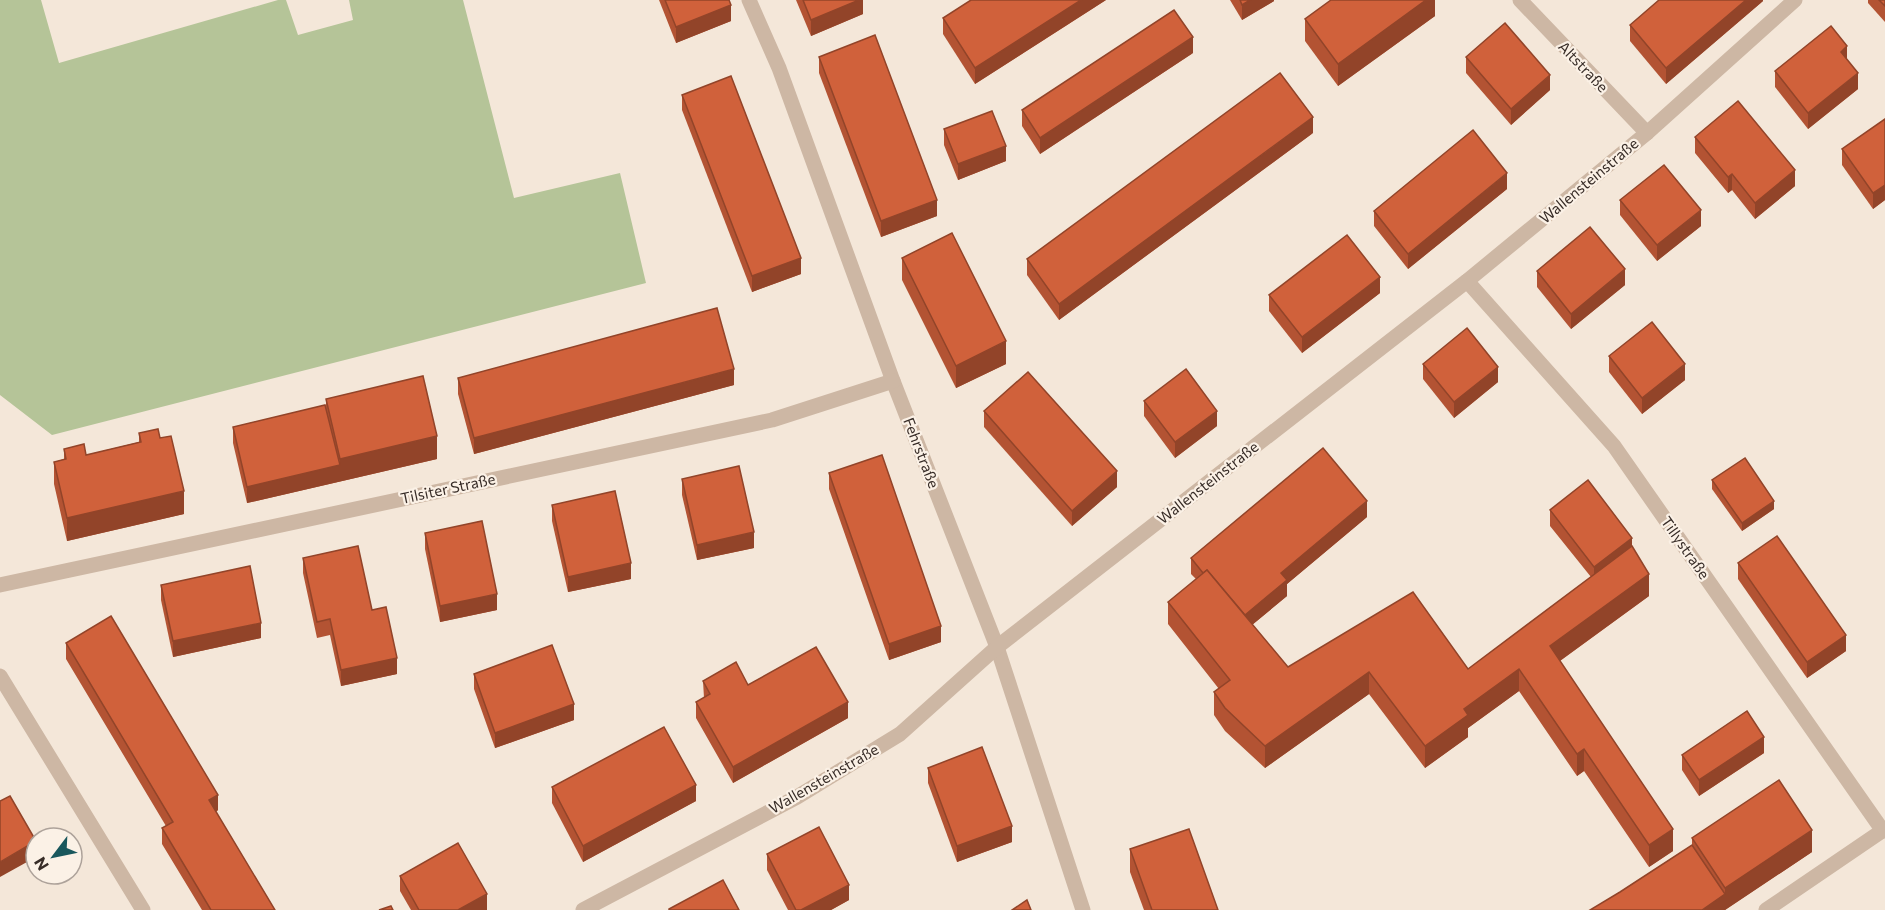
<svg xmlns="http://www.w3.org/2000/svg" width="1885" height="910" font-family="Commissioner,sans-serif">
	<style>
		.green { fill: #b5c498 }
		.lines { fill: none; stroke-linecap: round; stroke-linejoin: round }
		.minor { stroke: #cdb7a4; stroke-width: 15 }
		.wall { fill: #b35333 }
		.shaded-wall { fill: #924429 }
		.building { fill: #d0613b; stroke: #924429; stroke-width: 1.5 }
		.labels { text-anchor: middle; stroke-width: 4.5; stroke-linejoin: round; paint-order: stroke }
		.street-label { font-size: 15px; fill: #372c27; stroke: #fbf1e6 }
	</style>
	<rect width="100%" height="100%" fill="#f4e7d9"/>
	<path class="green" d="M0,0h41l18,63 219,-63h8l12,35 55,-15 -4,-20h114l51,198 106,-25 26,110 -594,152 -52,-40z"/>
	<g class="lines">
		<g class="minor">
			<path d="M749,0l30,68 114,313 104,266 86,263"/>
			<path d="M1520,0l127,133"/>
			<path d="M1467,281l147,165 269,385"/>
			<path d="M0,585l772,-165 121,-39"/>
			<path d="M0,676l143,234"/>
			<path d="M583,910l214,-113 103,-63 97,-87 470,-366 180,-148 148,-133"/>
			<path d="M1766,910l119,-81"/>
		</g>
	</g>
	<g class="wall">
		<path d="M659,0h70l2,21 -55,22z"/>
		<path d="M796,0h67v14l-52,22z"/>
		<path d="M1106,0l-131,84 -32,-50v-16z"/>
		<path d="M1230,0h44v1l-32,19z"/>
		<path d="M1435,0v16l-97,70 -33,-45v-22z"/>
		<path d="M1763,0v1l-97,83 -36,-43v-16z"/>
		<path d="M1868,0h17v22l-17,-19z"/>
		<path d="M1193,53l-153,101 -18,-28v-16z"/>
		<path d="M819,57l118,159 -56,21 -62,-164z"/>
		<path d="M1466,57l84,33 -39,35 -45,-52z"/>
		<path d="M1775,71l83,18 -50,40 -33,-42z"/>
		<path d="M682,95l119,179 -49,18 -70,-182z"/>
		<path d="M1885,119v81l-12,9 -31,-44v-16z"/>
		<path d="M944,129l62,32 -48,19 -14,-35z"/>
		<path d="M1313,133l-254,187 -32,-45v-16z"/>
		<path d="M1695,137l100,49 -40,33 -23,-29 -4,3 -33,-40z"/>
		<path d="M1507,189l-99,80 -34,-43v-15z"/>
		<path d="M1620,200l81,26 -44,35 -37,-46z"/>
		<path d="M902,258l104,106 -50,24 -54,-108z"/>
		<path d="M1537,271l88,14 -54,44 -34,-42z"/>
		<path d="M1380,293l-78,60 -33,-42v-16z"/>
		<path d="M1609,356l76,24 -43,34 -33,-42z"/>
		<path d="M1423,364l75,18 -44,36 -31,-39z"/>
		<path d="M458,378l276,7 -260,69 -16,-60z"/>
		<path d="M326,399l111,60 -190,44 -14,-60v-16l93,-22z"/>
		<path d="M1144,401l73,25 -42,32 -31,-42z"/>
		<path d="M984,411l133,76 -45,39 -88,-99z"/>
		<path d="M139,433l21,5 24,76 -117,27 -13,-57v-22l10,-3v-10l22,6 53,-13z"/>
		<path d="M829,473l112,169 -52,18 -60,-171z"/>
		<path d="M682,479l72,69 -57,12 -15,-65z"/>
		<path d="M1712,480l62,29 -32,22 -30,-42z"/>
		<path d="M552,505l79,74 -63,13 -16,-71z"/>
		<path d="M1550,510l82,37 17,49 -89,65 113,190 -24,16 -65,-96 -7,5 -58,-85 -51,37v9l-43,31 -56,-74 -104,74 -40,-37 -11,-16v-23l5,-3 -51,-65v-22l28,-23 -5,-5v-16l176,-41 -80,67v12l-35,29 36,42 180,2 123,-92 -41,-51z"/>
		<path d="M425,533l72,77 -57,12 -15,-73z"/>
		<path d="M303,558l69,52 25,64 -56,12 -11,-51 -13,3 -14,-65z"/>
		<path d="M1738,563l108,88 -39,27 -69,-99z"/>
		<path d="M161,585l100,53 -88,19 -12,-57z"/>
		<path d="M66,643l152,167 -2,2 59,98h-73l-40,-66v-16l4,-2 -100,-167z"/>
		<path d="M474,674l100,46 -79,28 -21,-59z"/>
		<path d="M703,681l45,4 100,33 -115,65 -37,-65v-16l8,-4z"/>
		<path d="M1764,753l-65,43 -17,-26v-15z"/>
		<path d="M928,768l84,74 -55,20 -29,-79z"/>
		<path d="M552,787l144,14 -113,61 -31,-59z"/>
		<path d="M1692,838l120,14 -87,58 -105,-18 72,-47z"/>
		<path d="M1130,849l88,61h-74l-14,-38z"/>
		<path d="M767,854l82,46 -18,10h-43l-21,-40z"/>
		<path d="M400,876l87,34h-76l-11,-19z"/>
	</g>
	<g class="shaded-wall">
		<path d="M859,0h4v14l-52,22v-16z"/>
		<path d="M1081,0h25l-131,84v-16z"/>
		<path d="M1250,0h24v1l-32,19v-15z"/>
		<path d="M1426,0h9v16l-97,70v-22z"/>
		<path d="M1746,0h17v1l-97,83v-16z"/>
		<path d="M731,5v16l-55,22v-16z"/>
		<path d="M1193,37v16l-153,101v-16z"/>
		<path d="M1847,46v16l-6,-10z"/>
		<path d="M1858,73v16l-50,40v-16z"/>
		<path d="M1550,75v15l-39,35v-16z"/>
		<path d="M1313,117v16l-254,187v-16z"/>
		<path d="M1006,146v15l-48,19v-16z"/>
		<path d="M1795,170v16l-40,33v-16z"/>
		<path d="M1507,173v16l-99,80v-15z"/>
		<path d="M1732,174v16l-4,3v-16z"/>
		<path d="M1885,185v15l-12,9v-16z"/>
		<path d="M937,200v16l-56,21v-16z"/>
		<path d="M1701,210v16l-44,35v-16z"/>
		<path d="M801,258v16l-49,18v-16z"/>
		<path d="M1625,269v16l-54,44v-15z"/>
		<path d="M1380,277v16l-78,60v-16z"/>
		<path d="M1006,341v23l-50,24v-22z"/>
		<path d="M1685,364v16l-43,34v-16z"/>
		<path d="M1498,367v15l-44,36v-16z"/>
		<path d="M734,369v16l-260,69v-16z"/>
		<path d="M1217,411v15l-42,32v-16z"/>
		<path d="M437,436v23l-190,44v-16l93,-22v-6z"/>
		<path d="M1117,471v16l-45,39v-15z"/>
		<path d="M184,491v23l-117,27v-23z"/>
		<path d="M1367,501v16l-80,67v12l-46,38v-16l40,-45z"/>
		<path d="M1774,501v8l-32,22v-8z"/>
		<path d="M754,532v16l-57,12v-15z"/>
		<path d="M1632,538v15l-38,29v-15z"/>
		<path d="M631,563v16l-63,13v-15z"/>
		<path d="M1649,574v22l-99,72v-22z"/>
		<path d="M497,594v16l-57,12v-16z"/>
		<path d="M261,623v15l-88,19v-16z"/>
		<path d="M941,626v16l-52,18v-16z"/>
		<path d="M1846,635v16l-39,27v-16z"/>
		<path d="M397,658v16l-56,12v-16z"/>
		<path d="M1519,669v22l-51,37v9l-43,31v-22l39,-37z"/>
		<path d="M1369,672v22l-104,74v-22z"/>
		<path d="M848,702v16l-115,65v-16z"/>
		<path d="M574,704v16l-79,28v-15z"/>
		<path d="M1764,737v16l-65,43v-16z"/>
		<path d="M1584,749v22l-7,5v-22z"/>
		<path d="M696,785v16l-113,61v-16z"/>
		<path d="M218,795v15l-9,6v-16z"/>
		<path d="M1012,826v16l-55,20v-16z"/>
		<path d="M1673,829v22l-24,16v-22z"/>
		<path d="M1812,830v22l-87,58h-23l23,-16v-6z"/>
		<path d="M36,841v16l-36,20v-15z"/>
		<path d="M849,885v15l-18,10h-30z"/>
		<path d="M487,894v16h-29z"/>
	</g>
	<g class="building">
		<path d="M665,0h64l2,5 -55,22z"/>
		<path d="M803,0h56l-48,20z"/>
		<path d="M971,0h110l-106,68 -32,-50z"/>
		<path d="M1240,0h10l-8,5z"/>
		<path d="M1331,0h95l-88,64 -33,-45z"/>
		<path d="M1659,0h87l-80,68 -36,-43z"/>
		<path d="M1879,0h6v6z"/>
		<path d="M1174,10l19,27 -153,101 -18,-28z"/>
		<path d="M1505,23l45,52 -39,34 -45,-52z"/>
		<path d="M1831,26l16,20 -6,6 17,21 -50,40 -33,-42z"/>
		<path d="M875,35l62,165 -56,21 -62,-164z"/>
		<path d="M1280,73l33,44 -254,187 -32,-45z"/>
		<path d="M731,76l70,182 -49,18 -70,-181z"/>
		<path d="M1738,101l57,69 -40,33 -23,-29 -4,3 -33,-40z"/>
		<path d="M992,111l14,35 -48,18 -14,-35z"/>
		<path d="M1885,119v66l-12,8 -31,-44z"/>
		<path d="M1473,130l34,43 -99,81 -34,-43z"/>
		<path d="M1664,165l37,45 -44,35 -37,-45z"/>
		<path d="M1590,227l35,42 -54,45 -34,-43z"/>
		<path d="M952,233l54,108 -50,25 -54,-108z"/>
		<path d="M1347,235l33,42 -78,60 -33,-42z"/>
		<path d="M717,308l17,61 -260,69 -16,-60z"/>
		<path d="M1652,322l33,42 -43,34 -33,-42z"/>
		<path d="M1467,328l31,39 -44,35 -31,-38z"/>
		<path d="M1186,369l31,42 -42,31 -31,-41z"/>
		<path d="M1028,372l89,99 -45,40 -88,-100z"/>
		<path d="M423,376l14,60 -97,23 -14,-60z"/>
		<path d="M325,405l15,60 -93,22 -14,-60z"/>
		<path d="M158,429l2,9 11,-2 13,55 -117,27 -13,-56 12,-3 -2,-10 20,-5 2,11 55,-13 -2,-9z"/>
		<path d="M1323,448l44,53 -86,72 6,7 -42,35 -38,-45 -4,3 -12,-15z"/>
		<path d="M882,455l59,171 -52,18 -60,-171z"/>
		<path d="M1745,458l29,43 -32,22 -30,-43z"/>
		<path d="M739,466l15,66 -57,13 -15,-66z"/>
		<path d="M1588,480l44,58 -38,29 -44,-57z"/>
		<path d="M615,491l16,72 -63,14 -16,-72z"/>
		<path d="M482,521l15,73 -57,12 -15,-73z"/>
		<path d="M1777,536l69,99 -39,27 -69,-99z"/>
		<path d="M358,546l14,64 14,-3 11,51 -56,12 -11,-51 -13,3 -14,-64z"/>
		<path d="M1632,546l17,28 -99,72 123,183 -24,16 -65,-96 -7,5 -58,-85 -55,40 4,6 -43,31 -56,-74 -104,74 -40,-38 -11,-16 16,-12 -62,-78 39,-32 81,97 125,-75 55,77z"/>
		<path d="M250,566l11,57 -88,18 -12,-56z"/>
		<path d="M111,616l107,179 -9,5 66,110h-64l-49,-82 11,-6 -107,-179z"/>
		<path d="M552,645l22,59 -79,29 -21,-59z"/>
		<path d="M816,647l32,55 -115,65 -37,-65 14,-8 -7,-13 33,-19 12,23z"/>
		<path d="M1747,711l17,26 -65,43 -17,-25z"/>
		<path d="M664,727l32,58 -113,61 -31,-59z"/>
		<path d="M982,747l30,79 -55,20 -29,-78z"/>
		<path d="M1779,780l33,50 -87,58 -33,-50z"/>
		<path d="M10,796l26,45 -36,21v-61z"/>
		<path d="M819,827l30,58 -48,25h-5l-29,-56z"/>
		<path d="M1189,829l29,81h-66l-22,-61z"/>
		<path d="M458,843l29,51 -29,16h-39l-19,-34z"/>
		<path d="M1692,845l33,49 -23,16h-112l30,-18z"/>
		<path d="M723,880l16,30h-70v-1z"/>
		<path d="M1027,900l4,10h-19z"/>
		<path d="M391,906l2,4h-14z"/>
	</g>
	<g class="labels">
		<g class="street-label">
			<text transform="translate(1583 67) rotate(46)" y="5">Altstraße</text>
			<text transform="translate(1589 181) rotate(-40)" y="5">Wallensteinstraße</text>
			<text transform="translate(921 453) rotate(69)" y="5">Fehrstraße</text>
			<text transform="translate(1208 483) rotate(-38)" y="5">Wallensteinstraße</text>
			<text transform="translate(448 489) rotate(-12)" y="5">Tilsiter Straße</text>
			<text transform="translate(1685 548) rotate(55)" y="5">Tillystraße</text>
			<text transform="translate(824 779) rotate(-30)" y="5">Wallensteinstraße</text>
		</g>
	</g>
	<g transform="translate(54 856) rotate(238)"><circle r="28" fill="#fbf1e6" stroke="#ada29a" stroke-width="1.5"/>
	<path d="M0-4.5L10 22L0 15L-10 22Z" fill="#19575c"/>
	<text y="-9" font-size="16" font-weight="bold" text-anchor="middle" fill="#372c27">N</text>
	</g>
</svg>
